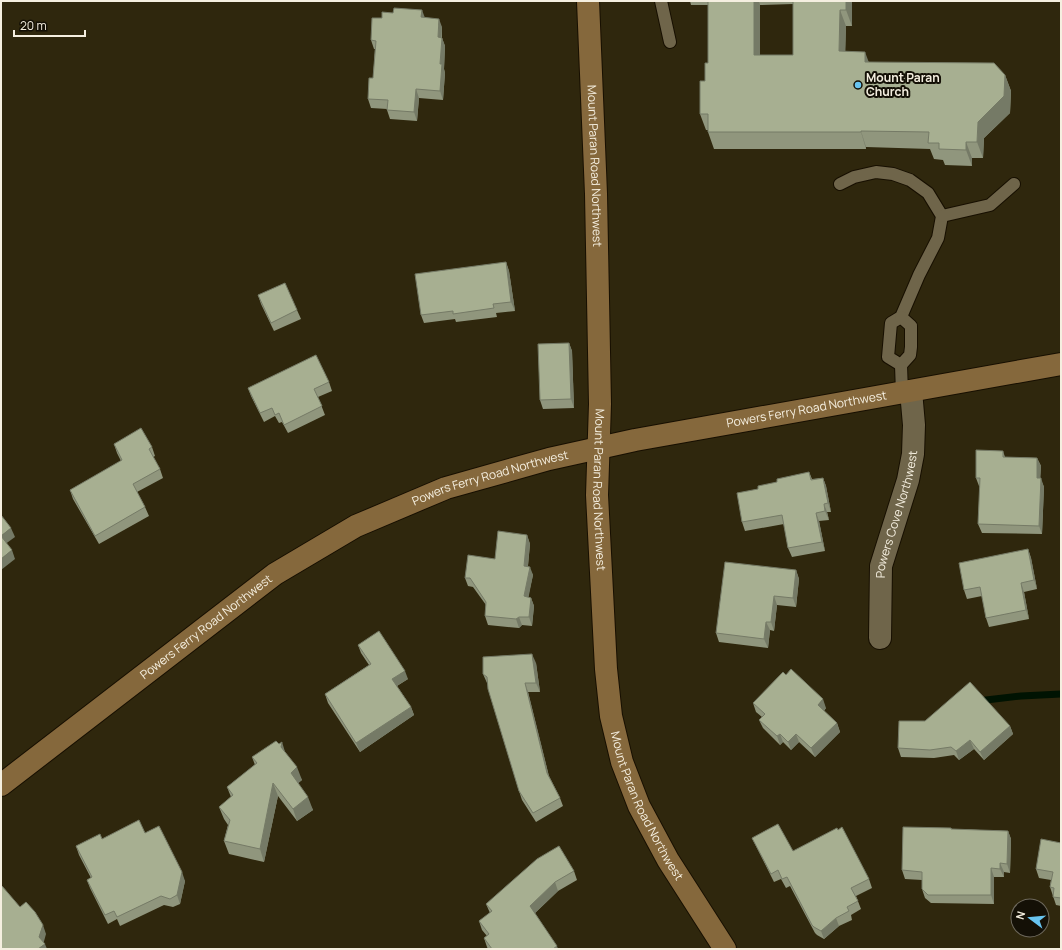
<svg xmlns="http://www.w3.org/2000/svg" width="1062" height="950" font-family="Manrope,sans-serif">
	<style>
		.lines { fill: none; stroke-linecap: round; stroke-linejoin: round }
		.stream { stroke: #001302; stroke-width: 7 }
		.lane-casing { stroke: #170f00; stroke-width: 14 }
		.street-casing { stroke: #170f00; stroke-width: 24 }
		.secondary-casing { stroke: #170f00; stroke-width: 24 }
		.lane { stroke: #6f654a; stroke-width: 12 }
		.street { stroke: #6f654a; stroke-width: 22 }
		.secondary { stroke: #85683c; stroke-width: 22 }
		.wall { fill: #90967d; fill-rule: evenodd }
		.shaded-wall { fill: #757a66 }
		.building { fill: #a7af91; stroke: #757a66 }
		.poi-dot { fill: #68c4f0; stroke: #141006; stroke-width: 1.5 }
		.labels { text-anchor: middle; stroke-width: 4; stroke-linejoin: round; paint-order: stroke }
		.poi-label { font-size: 12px; font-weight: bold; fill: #f5efe0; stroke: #141006; text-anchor: start }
		.street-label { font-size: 12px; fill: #f5efe0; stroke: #141006 }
	</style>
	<rect width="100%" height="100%" fill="#2f270d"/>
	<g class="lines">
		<path class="stream" d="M986,700l35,-4 40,-2"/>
		<g class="lane-casing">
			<g id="lane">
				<path d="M661,1l9,41"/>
				<path d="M840,184l14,-7 22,-5 17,2 17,6 18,13 14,23 -4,22 -19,37 -18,42 -10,6 -3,34 13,8"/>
				<path d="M942,216l48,-11 24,-21"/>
				<path d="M901,317l10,9v21l-1,8 -9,10 1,28"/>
			</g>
		</g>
		<g class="street-casing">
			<g id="street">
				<path id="s1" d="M880,638l1,-72 27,-86 5,-26 1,-29 -3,-34"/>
			</g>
		</g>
		<g class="secondary-casing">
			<g id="secondary">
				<path id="s2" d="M588,1l8,193 4,210 -3,91 9,174 5,47 11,46 17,44 29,54 57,89"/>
				<path id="s3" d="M1,785l274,-211 81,-48 90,-38 103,-29 86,-19 426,-76"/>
			</g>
		</g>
		<use href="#lane" class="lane"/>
		<use href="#street" class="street"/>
		<use href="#secondary" class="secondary"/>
	</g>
	<g class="wall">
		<path d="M690,1h162v25h-6l-1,25 24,11 136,13 6,16 -1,22 -26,25 -1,20h-11v8l-27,-1 -2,-5 -9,-1 -4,-10 -64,-2v2h-152l-6,-17v-2h-2l-6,-16 8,-51v-58h-17zM793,4v51h-33v-50z"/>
		<path d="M382,18h42l18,9v11l3,8 -1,23 1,4 -2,27 -24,-2 -2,23 -27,-2 -3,-9v-1l-16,-1 -3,-9 5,-21 2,-29h-1l-3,-9z"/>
		<path d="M506,262l3,9 6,40 -19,2 1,4 -41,5 -1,-3 -31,4 -3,-8z"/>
		<path d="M258,295l39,15 4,9 -27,12 -13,-27z"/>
		<path d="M569,343l3,8 2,57 -31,1 -3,-9z"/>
		<path d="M329,382l3,9 -14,6 7,18 -37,18 -6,-11 -3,1 -4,-7 -11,6 -13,-26 -3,-8z"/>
		<path d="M114,444l38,3 3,9 -2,1 7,12 3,9 -26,14 8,15 4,9 -50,28 -26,-45 -3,-9 51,-29 -4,-8z"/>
		<path d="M1003,451l2,6 32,1 4,8 -1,12 4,9 -2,47 -60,-1 -4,-9 2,-38h-1l-3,-8z"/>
		<path d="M809,472l3,7 11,-1 3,8 5,26h-4l2,8 -10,1 6,30 -33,6 -4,-9 -4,-24 -39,7 -3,-9 16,-33 19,-7z"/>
		<path d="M527,535l3,9 -2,22 5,9 -5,22 3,1 3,8 -2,20 -10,-1 -3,3 -31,-3 -3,-9 1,-11 -13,-18 -5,-1 -3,-8 30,-19z"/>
		<path d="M1028,549l3,9 6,31 -13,3 5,27 -40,8 -3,-9 -4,-22 -15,3 -3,-9z"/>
		<path d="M796,570l3,9 -3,28 -19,-2 -3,26 -4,-1 -2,18 -49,-6 -3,-9z"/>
		<path d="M358,645l50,34 -11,7 14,21 3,8 -54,37 -32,-49 -3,-9 44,-29 -8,-12z"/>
		<path d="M536,663l4,29h-12l21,84 11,22 3,8 -27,16 -14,-22 -3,-9 -31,-108h-1l-4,-9z"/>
		<path d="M753,703l73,5 -2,3 13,12 3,9 -25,25 -16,-15 -8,8 -8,-8 -3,3 -17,-17 -4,-8 3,-3 -6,-5z"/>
		<path d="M1010,726l3,8 -29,26 -10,-11 -15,11 -5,-5 -20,3 -33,-1 -3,-9z"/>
		<path d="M285,752l17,28 -4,3 15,27 -16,11 -19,-25 -14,66 -35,-8 -5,-13 4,-16 -4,-6 -5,-12 12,-10 -4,-10 28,-22 -3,-8z"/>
		<path d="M951,828l1,1 56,2 3,8 -1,34 -6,-1v5h-10v27l-63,-1 -6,-5 -3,-9v-9l-17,-1 -3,-9z"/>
		<path d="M145,833l40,48 -5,23 -7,3 -9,-2 -44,21 -3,-7 -9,5 -18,-36 -3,-8 4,-2 -12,-23 -3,-9 26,-7z"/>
		<path d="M752,838l41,13 76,28 3,9 -16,8 5,13 -10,6 1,5 -13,6 -15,13 -7,-4 -2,-2 -25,-47 -4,2 -5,-9 -7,3z"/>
		<path d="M1061,843v63l-5,-1 -6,-18 1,-7 -12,-2 -3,-9z"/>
		<path d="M574,871l3,9 -19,11 -23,22 23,36h-70l-1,-2 -3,-9 3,-2 -5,-6 -3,-9 11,-8 -4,-9z"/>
	</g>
	<g class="shaded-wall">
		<path d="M754,1h5l1,4v67l-6,-17z"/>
		<path d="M846,1h6v25l-6,-16z"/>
		<path d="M422,10l3,8 -4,-1z"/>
		<path d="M840,10l6,16 -1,41 -6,-16z"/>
		<path d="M439,19l3,8 -1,19 -3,-9z"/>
		<path d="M442,38l3,8 -1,23 1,4 -2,27 -3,-9v-27z"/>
		<path d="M865,52l6,16 -6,-6z"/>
		<path d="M1005,75l6,16 -1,22 -26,25 -1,20 -6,-16 1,-20z"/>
		<path d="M416,89l3,9 -2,23 -3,-9z"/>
		<path d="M861,131l5,16v2l-5,-17z"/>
		<path d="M966,142l6,16v8l-6,-16z"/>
		<path d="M506,262l3,9 6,40 -4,-9z"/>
		<path d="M569,343l3,8 2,57 -3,-9z"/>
		<path d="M1037,458l4,8 -1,21 -3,-9z"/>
		<path d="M823,478l3,8 5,26 -3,-9z"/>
		<path d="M1041,478l3,9 -2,47 -3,-8z"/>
		<path d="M824,504l3,8 2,8 -4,-9z"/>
		<path d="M816,513l3,8 6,30 -3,-9z"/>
		<path d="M11,528l4,9 -11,8 -3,-9z"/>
		<path d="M527,535l3,9 -3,31 -3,-9z"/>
		<path d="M1028,549l3,9 6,31 -3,-9z"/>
		<path d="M12,550l3,9 -14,11v-11z"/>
		<path d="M530,567l3,8 -6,30 -3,-9z"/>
		<path d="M796,570l3,9 -3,28 -3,-9z"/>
		<path d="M1021,583l3,9 5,27 -3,-9z"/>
		<path d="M774,596l3,9 -3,26 -3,-9z"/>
		<path d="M531,598l3,8 -2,20 -3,-9z"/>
		<path d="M519,617l3,8 -3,3 -3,-9z"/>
		<path d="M766,622l4,8 -2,18 -4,-9z"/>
		<path d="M532,654l4,9 4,29 -4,-9z"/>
		<path d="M405,671l3,8 -13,8 -3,-8z"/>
		<path d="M525,683l3,9 22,89 -3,-8z"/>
		<path d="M823,699l3,9 -5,6 -3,-9z"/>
		<path d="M411,707l3,8 -54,37 -4,-9z"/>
		<path d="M837,723l3,9 -25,25 -4,-9z"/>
		<path d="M1010,726l3,8 -29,26 -4,-8z"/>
		<path d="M780,734l3,8 -3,3 -3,-9z"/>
		<path d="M796,734l3,8 -8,8 -3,-8z"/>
		<path d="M970,740l4,9 -15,11 -3,-9z"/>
		<path d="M282,742l4,13 -5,-8z"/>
		<path d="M297,767l5,13 -7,6 -4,-13z"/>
		<path d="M273,783l5,13 -14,66 -4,-13z"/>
		<path d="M308,797l5,13 -16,11 -4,-12z"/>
		<path d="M1008,831l3,8 -1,34 -3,-9z"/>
		<path d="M1000,863l4,9v5l-4,-8z"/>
		<path d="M991,868l3,9v27l-3,-9z"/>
		<path d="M182,872l3,9 -5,23 -3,-9z"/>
		<path d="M555,882l3,9 -25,24 -3,-9z"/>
		<path d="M836,918l3,8 -15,13 -3,-8z"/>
		<path d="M43,925l3,9 -3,11 -4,-8z"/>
		<path d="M45,944l2,5h-9z"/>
		<path d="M557,946l1,3h-5z"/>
	</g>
	<g class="building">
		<path d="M708,1h46v54h39v-54h53v9h-6l-1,41 26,1v10l129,1 11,12 -1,21 -26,26 -1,20h-11v8l-27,-1v-6h-11l1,-11 -68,-1v1h-153v-18h-8v-33h5v-18h3z"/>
		<path d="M394,8l28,2 -1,7 18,2 -1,18 4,1 -2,26h2l-2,27 -24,-2 -2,23 -27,-2 1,-10 -20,-1 1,-21h4l3,-37 -5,-1 1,-22h10v-6l11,1z"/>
		<path d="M506,262l5,40 -18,2 1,4 -41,6v-3l-32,4 -6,-41z"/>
		<path d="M285,283l12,27 -26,13 -13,-28z"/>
		<path d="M569,343l2,56 -31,1 -2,-56z"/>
		<path d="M316,355l13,27 -15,7 8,17 -38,19 -5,-12 -4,2 -3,-7 -12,5 -12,-25z"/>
		<path d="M141,428l11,19 -3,2 11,20 -27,15 12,23 -50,29 -25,-46 52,-30 -8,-16z"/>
		<path d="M976,450l27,1v6l34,1v20h4l-2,48 -61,-2 2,-46h-4z"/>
		<path d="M809,472l2,8 12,-2 5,25 -4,1 1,7 -9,2 6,29 -34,6 -6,-33 -40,7 -5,-29 21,-4v-3l19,-4v-3z"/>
		<path d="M1,515l10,13 -10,8 11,14 -11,9z"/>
		<path d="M498,531l29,4 -3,31 6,1 -6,29 7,2 -2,19h-10l-3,2 -31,-3 1,-14 -16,-24h-5l3,-23 27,4z"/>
		<path d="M1028,549l6,31 -13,3 5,27 -40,8 -6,-31 -16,3 -5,-27z"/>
		<path d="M725,562l71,8 -3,28 -19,-2 -3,26h-5l-2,17 -48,-6z"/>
		<path d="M379,631l26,40 -13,8 19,28 -55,36 -31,-49 46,-30 -13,-19z"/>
		<path d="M532,654l4,29h-11l22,90 13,25 -27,15 -14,-22 -31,-102 -1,-12 -4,-3v-17z"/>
		<path d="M791,669l32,30 -5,6 19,18 -26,25 -15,-14 -8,8 -8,-8 -3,2 -18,-16 6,-6 -12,-11 30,-31 3,3z"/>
		<path d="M970,682l40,44 -30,26 -10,-12 -14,11 -5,-4 -21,3 -32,-2 1,-27h26z"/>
		<path d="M276,741l3,3 3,-2 -1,5 16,20 -6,6 17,24 -15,12 -20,-26 -13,66 -36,-8 6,-21 -11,-13 14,-12 -6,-8 30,-24 -5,-6z"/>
		<path d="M139,820l6,13 14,-7 23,46 -5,23 -7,4 -9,-3 -44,21 -3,-6 -9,4 -18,-35 5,-3 -16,-31 24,-12 2,5z"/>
		<path d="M778,824l15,27 44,-23 1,2 4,-3 27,52 -18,9 7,13 -11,6 2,4 -13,7 -15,13 -7,-4 -2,-2 -25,-48 -5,2 -4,-9 -7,4 -19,-36z"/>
		<path d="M903,827l48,1v1l57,2 -1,33 -7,-1v6l-9,-1v27h-63l-6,-6v-17l-20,-2z"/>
		<path d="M1041,839l20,4v55l-8,-1 1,-9 -4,-1 3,-15 -17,-3z"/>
		<path d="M559,846l15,25 -19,11 -25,24 27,40 -4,3h-61l-8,-11 5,-4 -10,-13 13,-10 -6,-7 51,-45z"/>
		<path d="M2,886l18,21 6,-5 9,10 8,13 -4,12 6,7 -7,5h-37v-62z"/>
	</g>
	<circle class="poi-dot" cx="858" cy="85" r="4"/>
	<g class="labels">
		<g class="poi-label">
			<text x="866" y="82">Mount Paran<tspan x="866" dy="14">Church</tspan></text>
		</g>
		<g class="street-label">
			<text dy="4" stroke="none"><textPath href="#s2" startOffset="165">Mount Paran Road Northwest</textPath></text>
			<text dy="4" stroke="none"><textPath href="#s3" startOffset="907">Powers Ferry Road Northwest</textPath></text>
			<text dy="4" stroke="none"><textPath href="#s3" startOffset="583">Powers Ferry Road Northwest</textPath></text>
			<text dy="4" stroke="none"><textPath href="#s2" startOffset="489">Mount Paran Road Northwest</textPath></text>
			<text dy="4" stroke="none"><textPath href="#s1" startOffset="126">Powers Cove Northwest</textPath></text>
			<text dy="4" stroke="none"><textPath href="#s3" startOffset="259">Powers Ferry Road Northwest</textPath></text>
			<text dy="4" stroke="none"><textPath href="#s2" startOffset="813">Mount Paran Road Northwest</textPath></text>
		</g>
	</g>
	<rect width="1062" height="950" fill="none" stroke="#f5efe0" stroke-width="4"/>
	<g transform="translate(1030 918) rotate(286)"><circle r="19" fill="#141006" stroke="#6e695d"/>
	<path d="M0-3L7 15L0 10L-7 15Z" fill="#68c4f0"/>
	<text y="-6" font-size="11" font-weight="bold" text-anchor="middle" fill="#f5efe0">N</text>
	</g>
	<path d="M14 30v6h71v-6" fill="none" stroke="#f5efe0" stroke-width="2"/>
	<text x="20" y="30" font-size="12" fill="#f5efe0" stroke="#141006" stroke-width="3" paint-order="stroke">20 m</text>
</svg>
